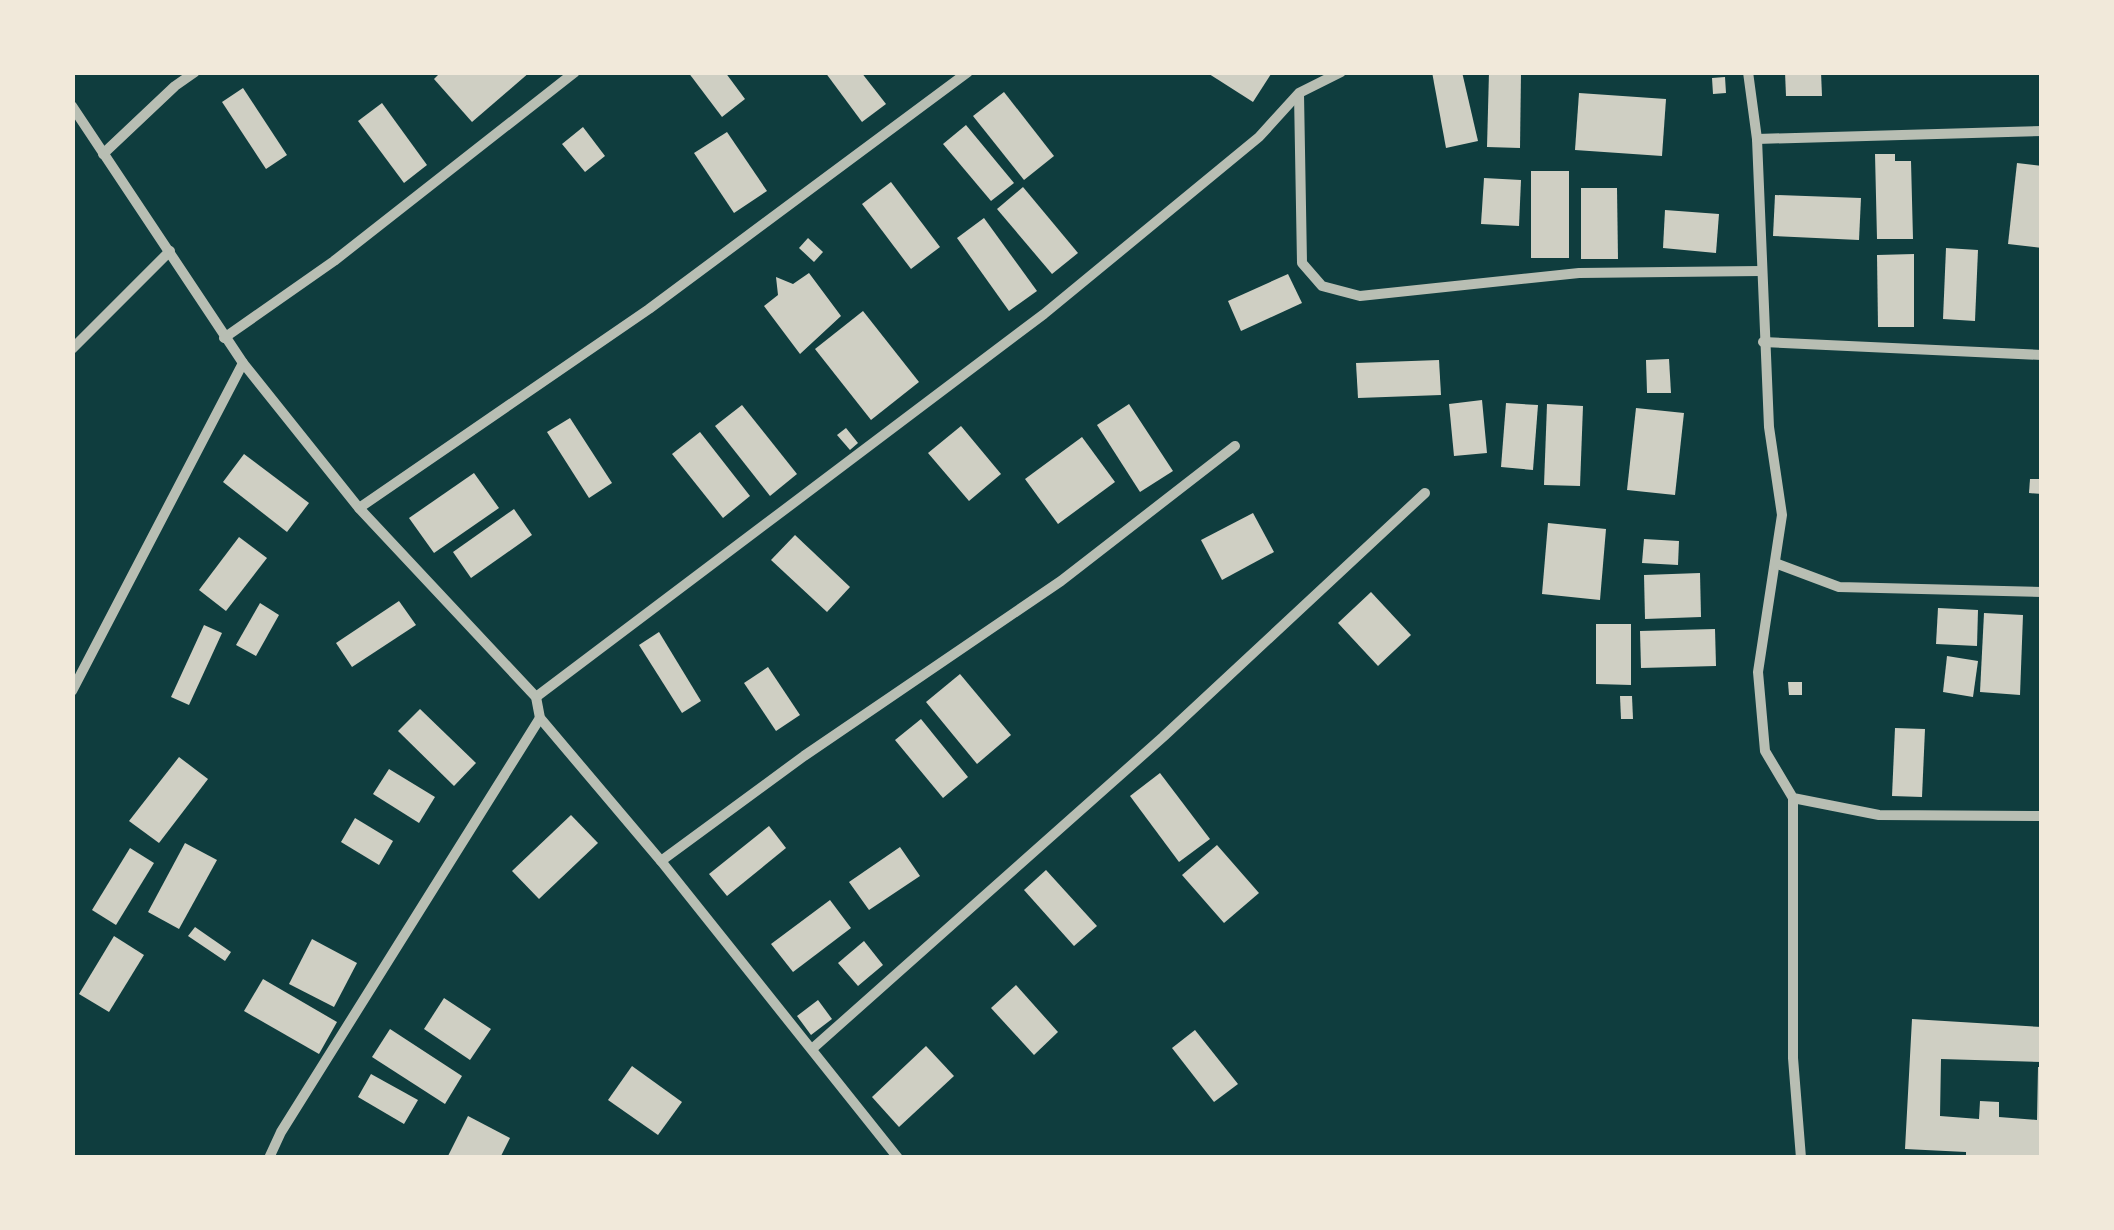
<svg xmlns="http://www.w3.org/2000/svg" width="2114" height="1230" font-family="'Nunito Sans',sans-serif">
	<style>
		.building { fill: #cfcfc3 }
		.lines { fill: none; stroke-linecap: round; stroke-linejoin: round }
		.minor { stroke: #b8beb3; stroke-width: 10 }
	</style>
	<rect width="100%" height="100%" fill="#0f3d3e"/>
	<g class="building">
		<path d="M441,72h89l-58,50 -38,-43z"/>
		<path d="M688,72h37l20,27 -23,18z"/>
		<path d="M825,72h36l25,32 -24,18z"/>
		<path d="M1206,72h63l2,2 -18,28z"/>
		<path d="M1432,72h30l16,69 -32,7z"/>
		<path d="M1489,72h32l-1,76 -33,-1z"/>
		<path d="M1785,72h36l1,24h-36z"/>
		<path d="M1725,77l1,16 -13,1 -1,-16z"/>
		<path d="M243,88l44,67 -21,14 -44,-67z"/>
		<path d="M1004,92l50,64 -30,24 -51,-64z"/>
		<path d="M1579,93l87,6 -4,57 -87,-6z"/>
		<path d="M382,103l45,62 -23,18 -46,-62z"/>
		<path d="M966,125l48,58 -23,18 -48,-57z"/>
		<path d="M583,127l22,29 -20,16 -23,-28z"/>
		<path d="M727,132l40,59 -33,22 -40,-60z"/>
		<path d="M1875,154h20v7h16l2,78h-36z"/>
		<path d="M2017,163l25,3v82l-34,-4z"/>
		<rect x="1531" y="171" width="38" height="87"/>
		<path d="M1484,178l37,2 -2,46 -38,-2z"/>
		<path d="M891,182l49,65 -29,22 -49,-65z"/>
		<path d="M1023,187l55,66 -26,21 -55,-65z"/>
		<path d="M1581,188h36l1,71h-37z"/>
		<path d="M1775,195l86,3 -2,42 -86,-4z"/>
		<path d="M1665,210l54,4 -3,39 -53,-5z"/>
		<path d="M984,218l53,73 -28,20 -52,-73z"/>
		<path d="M808,238l15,14 -9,10 -15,-14z"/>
		<path d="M1946,248l32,2 -3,71 -32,-2z"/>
		<path d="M1914,254v73h-36l-1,-72z"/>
		<path d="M809,273l32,43 -41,38 -36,-48 14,-11 -2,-18 17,7z"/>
		<path d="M1288,274l14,29 -61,28 -13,-30z"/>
		<path d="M863,311l56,71 -48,38 -56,-71z"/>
		<path d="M1669,359l2,34h-24l-1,-33z"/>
		<path d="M1439,360l2,35 -83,3 -2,-35z"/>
		<path d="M1482,400l5,53 -33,3 -5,-52z"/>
		<path d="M1506,403l32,2 -5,65 -32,-3z"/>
		<path d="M1129,404l44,67 -33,21 -43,-67z"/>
		<path d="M1547,404l36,2 -3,80 -36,-1z"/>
		<path d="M742,405l55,69 -27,22 -55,-70z"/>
		<path d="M1636,408l48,5 -9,82 -48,-5z"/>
		<path d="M570,418l42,65 -23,15 -42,-66z"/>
		<path d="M961,426l40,48 -32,27 -41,-48z"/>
		<path d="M846,428l12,15 -8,7 -13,-15z"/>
		<path d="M700,432l50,64 -27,22 -51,-64z"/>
		<path d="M1082,437l33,45 -57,42 -33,-45z"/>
		<path d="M244,454l65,49 -22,29 -64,-50z"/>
		<path d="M474,473l25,35 -65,45 -25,-35z"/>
		<path d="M2030,479h12v15l-13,-1z"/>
		<path d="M514,509l18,26 -61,43 -18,-26z"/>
		<path d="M1253,513l21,39 -52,28 -21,-40z"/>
		<path d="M1548,523l58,6 -6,71 -58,-6z"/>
		<path d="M795,535l55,52 -23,25 -56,-52z"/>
		<path d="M239,537l28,21 -41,53 -27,-21z"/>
		<path d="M1644,539l35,2 -1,24 -36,-2z"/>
		<path d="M1700,573l1,44 -56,2 -1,-44z"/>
		<path d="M1371,592l40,43 -33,31 -40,-43z"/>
		<path d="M399,601l17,24 -64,42 -16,-24z"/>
		<path d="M260,603l19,12 -23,41 -20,-11z"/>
		<path d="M1938,608l40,2 -1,36 -41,-2z"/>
		<path d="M1984,613l39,2 -3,80 -40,-3z"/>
		<path d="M1596,624h35v61l-35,-1z"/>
		<path d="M204,625l18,8 -33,72 -18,-8z"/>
		<path d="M1715,629l1,37 -75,2 -1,-37z"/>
		<path d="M659,632l42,69 -19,12 -43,-68z"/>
		<path d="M1947,656l31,5 -5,36 -30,-5z"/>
		<path d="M768,667l32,48 -24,16 -32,-48z"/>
		<path d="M960,674l51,61 -34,29 -51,-62z"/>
		<path d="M1788,682h14v13h-13z"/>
		<path d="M1620,696h12l1,23h-12z"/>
		<path d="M420,709l56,54 -22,23 -56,-55z"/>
		<path d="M921,719l47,58 -25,21 -48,-58z"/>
		<path d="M1895,728l30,1 -3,68 -30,-1z"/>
		<path d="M179,757l29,22 -49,64 -30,-22z"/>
		<path d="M389,769l46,28 -16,26 -46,-29z"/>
		<path d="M1160,773l50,66 -31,23 -49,-66z"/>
		<path d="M571,815l27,28 -59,56 -27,-28z"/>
		<path d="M355,818l38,23 -14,24 -38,-23z"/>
		<path d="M769,826l17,22 -59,48 -18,-22z"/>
		<path d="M185,843l32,17 -38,69 -31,-17z"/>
		<path d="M1217,845l42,48 -35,30 -42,-48z"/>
		<path d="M900,847l20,29 -51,34 -20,-28z"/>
		<path d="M130,848l24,15 -38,62 -24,-15z"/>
		<path d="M1046,870l51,56 -23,20 -50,-56z"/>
		<path d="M830,900l21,28 -58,44 -22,-28z"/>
		<path d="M195,927l36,25 -6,9 -37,-25z"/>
		<path d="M114,936l30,19 -35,57 -30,-18z"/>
		<path d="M312,939l45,24 -23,44 -45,-23z"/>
		<path d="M864,941l19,24 -25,21 -20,-23z"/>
		<path d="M263,979l74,43 -18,32 -75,-43z"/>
		<path d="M1016,985l42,47 -24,23 -43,-47z"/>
		<path d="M444,998l47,31 -21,31 -46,-31z"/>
		<path d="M818,1000l14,19 -21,16 -14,-19z"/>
		<path d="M1912,1019l130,8v35l-101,-3 -1,57 39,3 1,-18 19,1v15l38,3 1,-53h4v90l-76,1v-6l-61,-3z"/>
		<path d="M390,1029l72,47 -17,28 -73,-47z"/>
		<path d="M1195,1030l43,54 -24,18 -42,-54z"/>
		<path d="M926,1046l28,30 -55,51 -27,-30z"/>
		<path d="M632,1066l50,36 -24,33 -50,-35z"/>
		<path d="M371,1074l47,26 -14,24 -46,-27z"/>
		<path d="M468,1116l42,22 -10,20h-53z"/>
	</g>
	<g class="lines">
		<g class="minor">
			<path d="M1748,72l9,67 12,288 13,88 -24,157 7,79 28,47 86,17 163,1"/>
			<path d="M1299,94l3,169 20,23 38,10 219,-23 182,-2"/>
			<path d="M72,106l171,257 116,145 177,189 4,21 121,143 237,297"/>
			<path d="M1757,139l285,-8"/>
			<path d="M103,154l72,-68 20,-14"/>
			<path d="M224,338l110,-77 241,-189"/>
			<path d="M1763,342l279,13"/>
			<path d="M72,349l98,-98"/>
			<path d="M359,508l290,-199 319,-237"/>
			<path d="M1775,563l64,24 203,5"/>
			<path d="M72,691l171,-328"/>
			<path d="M536,697l508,-383 215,-177 40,-44 42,-21"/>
			<path d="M1793,798v260l8,100"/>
			<path d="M661,861l143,-105 257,-175 174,-135"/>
			<path d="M812,1049l351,-312 262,-244"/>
			<path d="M269,1158l12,-26 259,-414"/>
		</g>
	</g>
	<rect width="2114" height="1230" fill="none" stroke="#f1e9da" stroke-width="150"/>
</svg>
